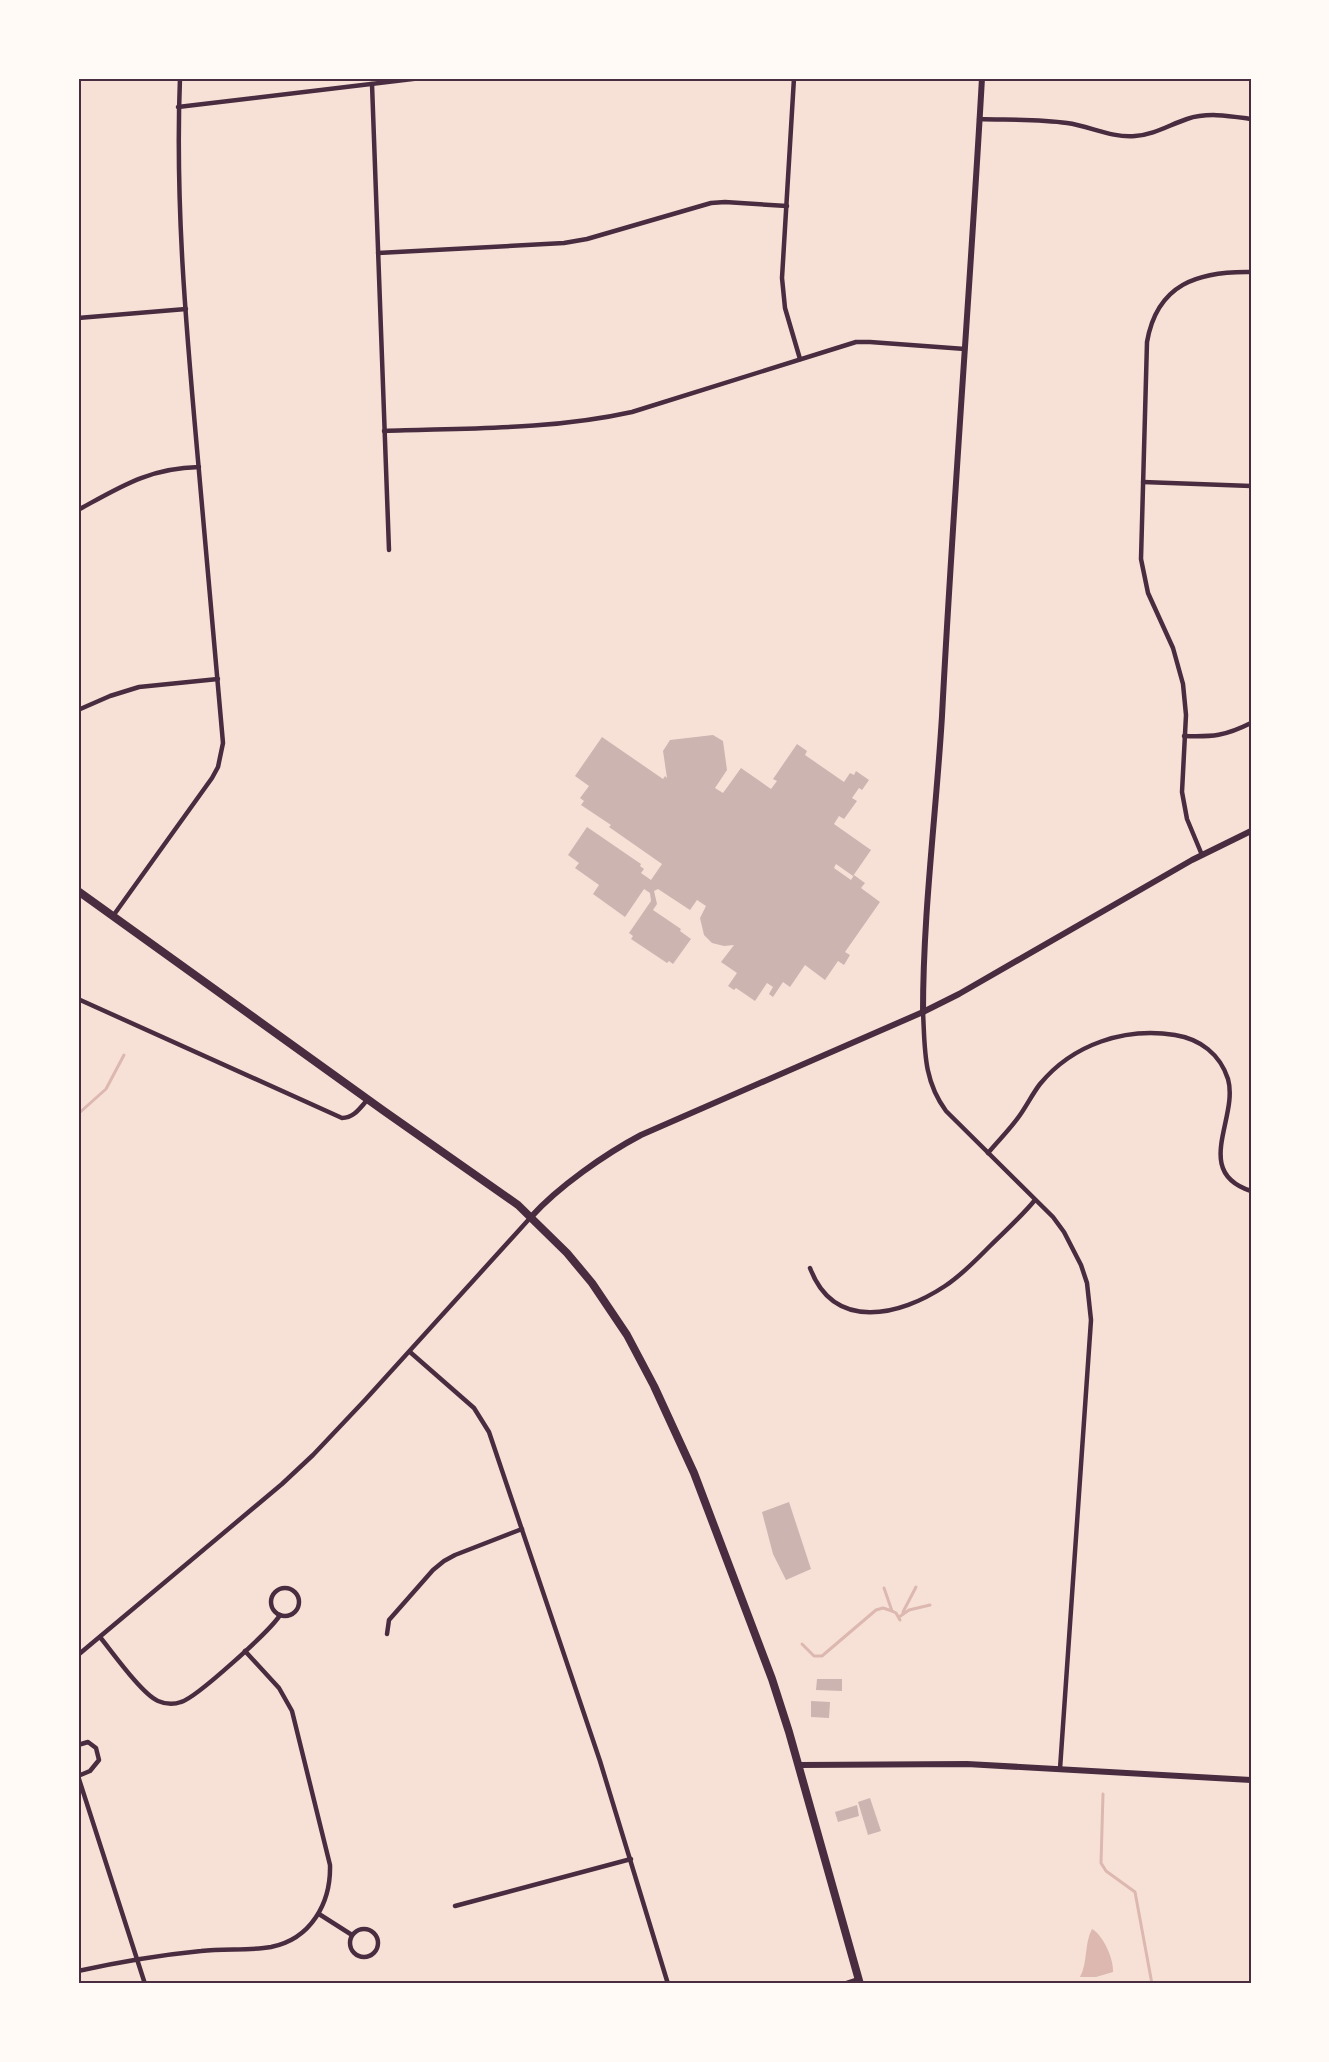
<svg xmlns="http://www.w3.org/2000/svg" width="1329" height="2062" font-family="'Public Sans',sans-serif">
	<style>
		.water { fill: #dcb8b0 }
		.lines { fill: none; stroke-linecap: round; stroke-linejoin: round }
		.stream { stroke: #dcb8b0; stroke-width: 3 }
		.building { fill: #ccb4b1 }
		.minor { stroke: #4a2c40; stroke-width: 4.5 }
		.tertiary { stroke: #4a2c40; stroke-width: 6 }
		.primary { stroke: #4a2c40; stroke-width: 8 }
		.neatline { fill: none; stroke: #4a2c40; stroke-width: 2 }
	</style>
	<rect width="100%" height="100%" fill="#f7e1d7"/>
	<path class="water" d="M1092,1929c11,6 22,30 21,43l-17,5h-16c8,-15 4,-33 12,-48z"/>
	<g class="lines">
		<g class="stream">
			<path d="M78,1114l28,-25 18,-34"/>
			<path d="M884,1588l8,23 4,2 4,7"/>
			<path d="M903,1612l13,-25"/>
			<path d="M899,1617l10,-7 21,-5"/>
			<path d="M802,1644l12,12h8l54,-46 7,-2 9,3"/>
			<path d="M1103,1794l-2,69 5,8 29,21 17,92"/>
		</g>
	</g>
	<g class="building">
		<path d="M713,735l10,6 4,29 -12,18 8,5 18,-25 30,21 6,-8 -4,-2 24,-35 10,7 -2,4 39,27 6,-9 4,2 2,-4 13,9 -7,10 -3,-2 -7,10 5,3 -13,18 -5,-3 -5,8 37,26 -18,26 -17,-12 -2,4 17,12 3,-5 11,8 -4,5 19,14 -35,50 5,3 -6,10 -6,-4 -13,19 -20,-15 -15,22 -7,-5 -10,15 -4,-3 4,-7 -6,-4 -12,18 -19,-13 -2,2 -6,-4 9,-13 -16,-11 13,-17 -10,1 -12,-3 -8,-8 -4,-17 6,-12 -9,-6 -7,10 -32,-21 -4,2 3,13 -4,6 28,19 -1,2 11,8 -18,25 -4,-3 -2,2 -36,-24 2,-3 -4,-3 22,-32 -1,-8 -6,-4 -19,28 -32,-23 6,-9 -24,-17 4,-5 -11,-8 19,-28 54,37 -1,2 4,3 -3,4 10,7 11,-16 -53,-37 2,-2 -30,-20 3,-4 -4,-3 9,-12 -14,-10 27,-39 61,42 2,-3 2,2 -4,-27 7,-11z"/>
		<path d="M789,1502l22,67 -25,11 -13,-26 -11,-42z"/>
		<path d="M817,1679h25v12l-26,-1z"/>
		<path d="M811,1701l19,1 -1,16 -18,-1z"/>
		<path d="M870,1798l11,33 -13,4 -10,-33z"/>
		<path d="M857,1805l2,11 -21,6 -3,-10z"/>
	</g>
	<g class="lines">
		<g class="minor">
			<path d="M794,78l-12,200 3,30 15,51"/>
			<path d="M372,84l17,466"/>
			<path d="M178,107l243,-29"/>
			<path d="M979,119c29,1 59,0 88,4 23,3 44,15 68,13 19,-1 34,-11 52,-17 21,-7 43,-3 64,0"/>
			<path d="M378,253l186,-10 23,-4 124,-36 14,-1 62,4"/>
			<path d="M78,318l108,-9"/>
			<path d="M384,431c83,-3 167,-1 248,-19l224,-70h14l95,7"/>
			<path d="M1143,482l108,4"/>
			<path d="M78,510c42,-23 71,-42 121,-43"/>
			<path d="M78,710l32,-14 29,-9 79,-8"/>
			<path d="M1184,736c29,1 41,0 67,-13"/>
			<path d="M1202,855l-15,-36 -5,-27 4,-77 -3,-31 -10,-36 -25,-55 -7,-34 6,-217c10,-58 51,-71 104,-70"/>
			<path d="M113,916l99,-138 6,-11 5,-24c-8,-98 -17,-196 -26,-294 -11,-123 -22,-247 -17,-371"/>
			<path d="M78,999l264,119c12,0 18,-10 26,-19"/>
			<path d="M923,1012c2,37 0,68 23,99l107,106 11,15 17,33 6,18 4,37 -31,449"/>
			<path d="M988,1153c11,-13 23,-25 32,-38 7,-10 13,-22 20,-31 33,-40 85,-57 135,-49 25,4 45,19 53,44 11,39 -36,93 23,112"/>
			<path d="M810,1268c24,64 90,48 135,18 17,-11 31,-26 45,-40 15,-15 31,-29 45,-46"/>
			<path d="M410,1352l64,56 15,24 111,329 68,223"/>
			<circle cx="285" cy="1602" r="14"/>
			<path d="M387,1634l2,-14 44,-50 11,-9 11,-6 67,-26"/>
			<path d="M100,1637c13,16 42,57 58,64 7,3 15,4 23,1 15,-4 90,-72 99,-87"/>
			<path d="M78,1655l204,-171 31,-29 52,-55 166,-183"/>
			<path d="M78,1745l10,-3 8,6 3,12 -9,11 -12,5"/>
			<path d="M78,1776l67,208"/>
			<path d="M455,1906l176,-47"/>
			<path d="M319,1914l33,21"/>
			<circle cx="364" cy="1943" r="14"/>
			<path d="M78,1971c41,-9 82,-16 123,-20 23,-3 47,0 70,-4 40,-8 60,-44 59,-82l-38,-154 -13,-23 -34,-37"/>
			<path d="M844,1984l15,-5"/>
		</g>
		<g class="tertiary">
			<path d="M923,1012c0,-99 13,-197 19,-296 11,-213 28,-425 40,-638"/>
			<path d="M531,1217c27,-30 74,-63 110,-82l282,-123 36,-18 233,-134 59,-29"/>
			<path d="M799,1765l168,-1 284,16"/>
		</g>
		<path class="primary" d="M78,891l306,220 134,94 49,48 25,30 35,52 27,51 40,87 78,206 17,53 71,252"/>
	</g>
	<rect width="1329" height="2062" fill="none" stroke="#fffaf5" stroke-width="159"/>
	<rect x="80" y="80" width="1170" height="1902" class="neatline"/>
</svg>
